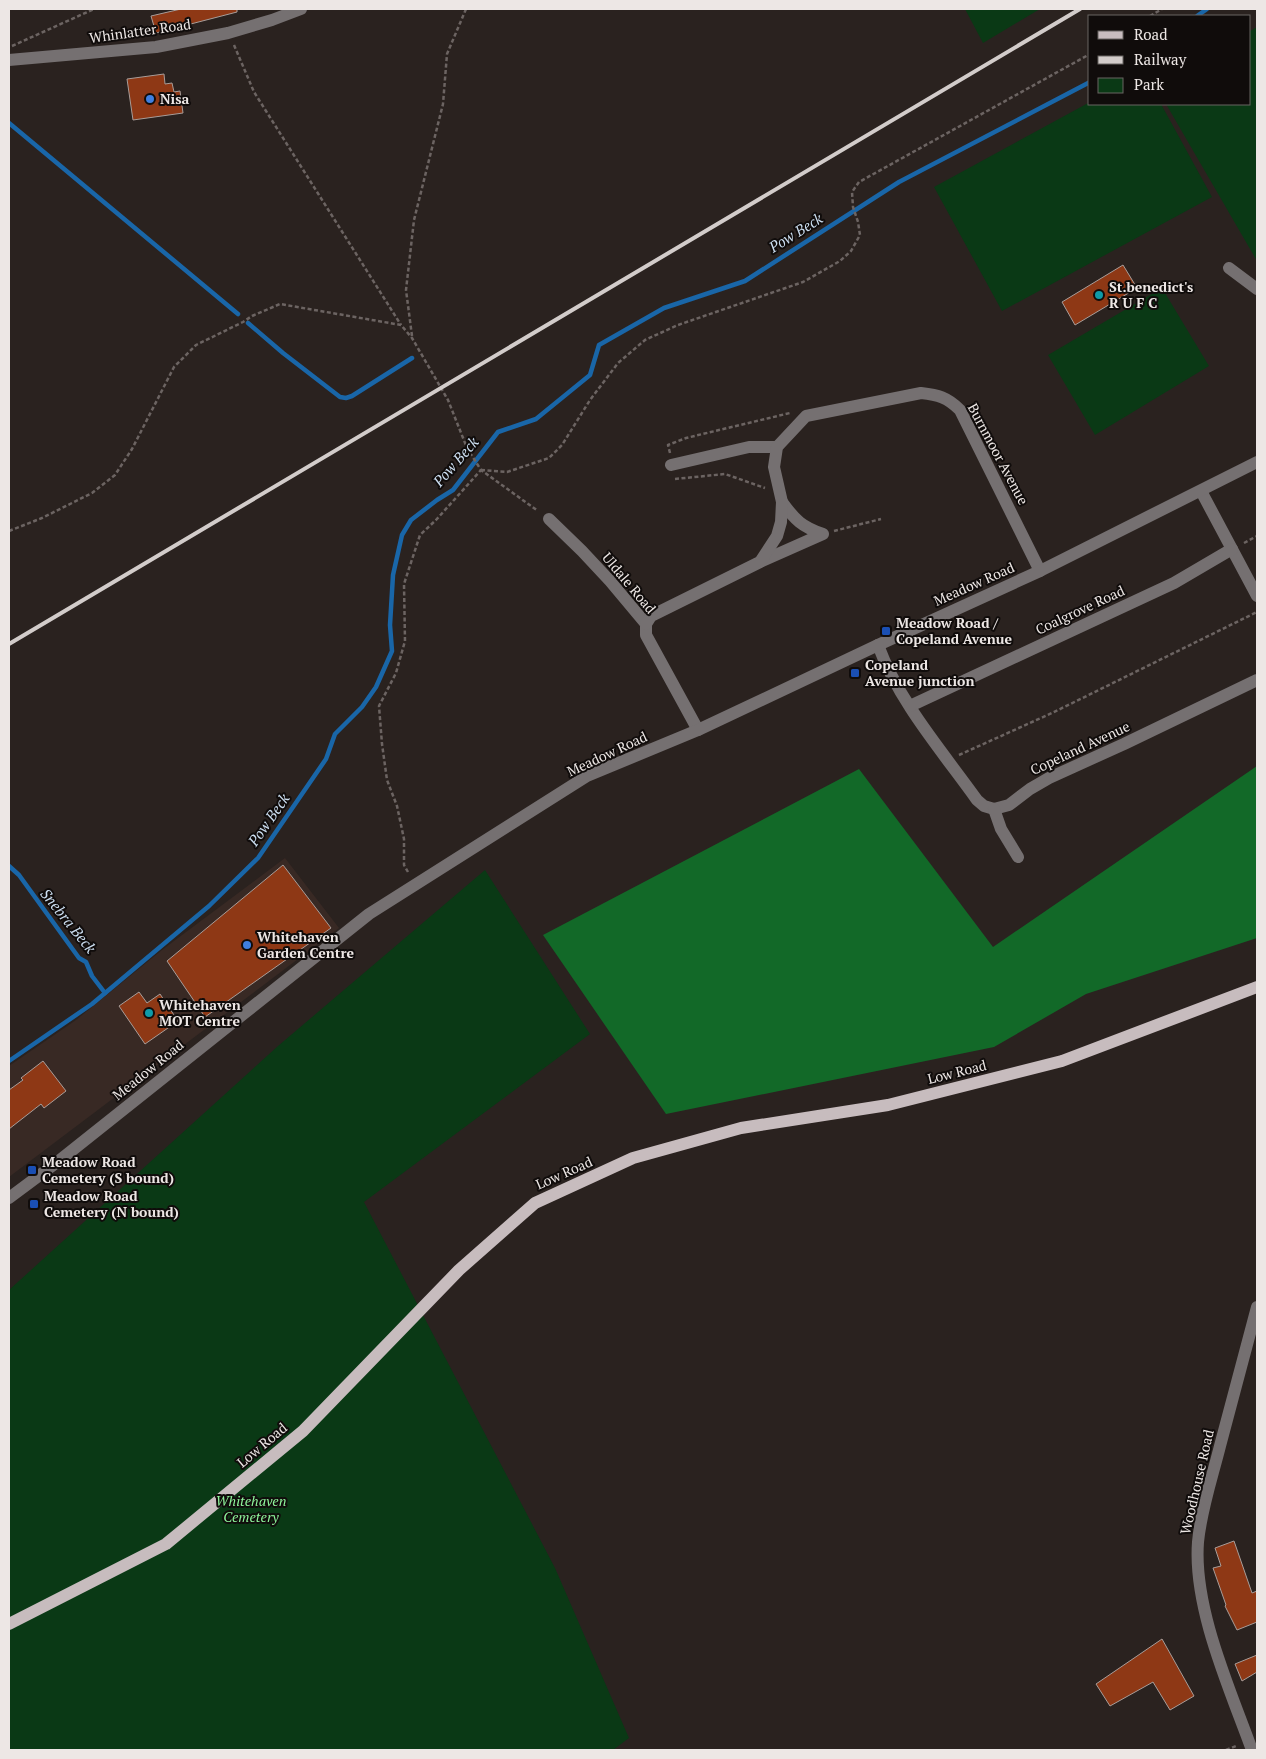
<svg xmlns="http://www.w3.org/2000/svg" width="1266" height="1759" font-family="'PT Serif',serif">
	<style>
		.built { fill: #382924 }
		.green { fill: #0a3915 }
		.forest { fill: #126928 }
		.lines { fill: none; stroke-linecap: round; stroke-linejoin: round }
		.stream { stroke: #1966a8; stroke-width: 4.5 }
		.building { fill: #8e3815; stroke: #a89d99 }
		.path { stroke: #6c6462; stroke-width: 2.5; stroke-dasharray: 4 2.5; stroke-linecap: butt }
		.minor { stroke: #757071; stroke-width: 12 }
		.major { stroke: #c7bcbe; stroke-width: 12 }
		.rail { stroke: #d2ccca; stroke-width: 4 }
		.shop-dot { fill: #3f7fe0; stroke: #100c0b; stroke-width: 2 }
		.culture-dot { fill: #0f9aa8; stroke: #100c0b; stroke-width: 2 }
		.transit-dot { fill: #1a4fb4; stroke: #100c0b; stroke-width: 2 }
		.labels { text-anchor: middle; stroke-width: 4; stroke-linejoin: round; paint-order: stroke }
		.street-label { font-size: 14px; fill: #ede7e5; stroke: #100c0b }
		.poi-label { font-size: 14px; font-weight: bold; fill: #ede7e5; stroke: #100c0b; text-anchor: start }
		.park-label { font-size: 14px; font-style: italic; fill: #8ef59b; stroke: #100c0b }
		.water-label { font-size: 15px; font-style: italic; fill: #ccdef0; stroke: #100c0b }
	</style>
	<rect width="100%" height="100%" fill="#2a221f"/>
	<path class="built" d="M285,858l54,70 -330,249v-111l67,-46 86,-70z"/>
	<g class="green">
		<path d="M965,9h75l-57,34z"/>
		<path d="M1257,27v234l-91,-157h84v-73z"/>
		<path d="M1090,102v2h71l51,93 -210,114 -68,-124z"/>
		<path d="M1162,288l47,78 -114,69 -47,-80z"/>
		<path d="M485,870l105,164 -226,168 191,366 74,170 -16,12h-604v-460l269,-244z"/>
	</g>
	<path class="forest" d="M1257,766v172l-171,56 -92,53 -328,67 -123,-179 316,-166 134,178z"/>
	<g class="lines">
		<g class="stream">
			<path d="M1197,16l10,-7"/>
			<path d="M9,123l229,191"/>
			<path d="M248,323l35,30 57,44 6,1 6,-2 60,-38"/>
			<path d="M9,866l10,9 60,83 7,4 6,14 13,17"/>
			<path d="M9,1061l83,-57 117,-98 49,-48 68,-99 9,-25 27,-27 14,-20 16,-36 -2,-26 3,-50 9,-40 9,-15 26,-20 16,-10 45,-58 38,-13 54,-44 9,-30 65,-37 81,-27 154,-99 191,-100"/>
		</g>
	</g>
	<g class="building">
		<path d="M181,9h56v3l-81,21 -5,-17z"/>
		<path d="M164,74l1,10 7,-1 2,9 6,-1 3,22 -50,7 -6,-41z"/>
		<path d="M1123,265l14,23 -62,37 -13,-23z"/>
		<path d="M283,865l48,63 -126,89 -38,-56z"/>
		<path d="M139,992l8,11 13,-9 18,27 -33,23 -26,-38z"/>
		<path d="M43,1061l23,30 -22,17 -3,-4 -32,25v-39l14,-10 -2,-2z"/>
		<path d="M1234,1541l18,52 5,-2v31l-20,8 -12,-24 1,-1 -13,-37 8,-2 -6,-18z"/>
		<path d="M1162,1639l32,57 -24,14 -17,-28 -43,24 -14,-22z"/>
		<path d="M1257,1655v17l-15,9 -7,-17z"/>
	</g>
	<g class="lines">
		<g class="path">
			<path d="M1150,16l12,-7"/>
			<path d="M234,45l20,47 147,233"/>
			<path d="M12,46l82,-37"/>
			<path d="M412,336l-6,-46 8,-70 29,-116 4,-50 19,-45"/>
			<path d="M670,453l-2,-8 18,-7 104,-25"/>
			<path d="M481,470l26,2 42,-14 13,-13 28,-45 28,-37 27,-23 33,-15 125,-43 37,-21 11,-10 9,-16 -2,-13 -5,-15 -1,-15 7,-10 231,-128"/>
			<path d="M675,479l50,-5 40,14"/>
			<path d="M9,531l33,-13 50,-25 23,-18 17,-26 42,-82 22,-22 47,-23 9,-6 28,-12 121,21 11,13 36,62 19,48 14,22 57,41"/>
			<path d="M834,531l47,-12"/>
			<path d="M1244,543l13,-7"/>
			<path d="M959,755l93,-42 205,-101"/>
			<path d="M408,872l-4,-7v-26l-7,-33 -10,-26 -5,-36 -3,-38 17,-33 9,-32 -1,-57 16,-49 16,-15 45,-50"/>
			<path d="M1226,1750l10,-4"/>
		</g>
		<g class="minor">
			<path d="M9,60l147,-13 72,-14 44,-13 29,-11"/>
			<path d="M1229,268l28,21"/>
			<path d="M671,465l78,-18h28"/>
			<path d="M1201,491l56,105"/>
			<path d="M549,519l33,32 28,30 36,43v11l52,95"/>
			<path d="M762,561l61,-27c-21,-7 -28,-14 -41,-32"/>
			<path d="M646,624l5,-8 109,-54 17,-26 4,-14 1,-20 -8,-35 3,-20 29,-31 115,-23c17,2 26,4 39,17l80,161"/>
			<path d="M878,645c21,57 64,106 99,155l7,6 10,3 15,-4 21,-16 19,-11 75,-34 133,-64"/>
			<path d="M910,706l264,-123 58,-34"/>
			<path d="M994,809l7,20 17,28"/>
			<path d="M9,1198l51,-38 309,-246 218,-138 111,-46 180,-85 162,-74 217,-109"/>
			<path d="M1252,1750c-22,-61 -59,-142 -54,-208 3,-32 14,-64 22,-96 12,-46 25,-93 37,-139"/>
		</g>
		<path class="major" d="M9,1624l157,-80 137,-113 156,-161 76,-67 98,-45 108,-30 147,-23 174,-44 195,-74"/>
		<path class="rail" d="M9,644c356,-213 714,-423 1071,-635"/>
	</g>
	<g class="shop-dot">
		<circle cx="150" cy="99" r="5"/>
		<circle cx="247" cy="945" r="5"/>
	</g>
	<g class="culture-dot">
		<circle cx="1099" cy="295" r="5"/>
		<circle cx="149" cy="1013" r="5"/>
	</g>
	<g class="transit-dot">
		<rect x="881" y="626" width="10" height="10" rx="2.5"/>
		<rect x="850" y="668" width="10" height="10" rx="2.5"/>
		<rect x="27" y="1165" width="10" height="10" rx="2.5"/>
		<rect x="29" y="1199" width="10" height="10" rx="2.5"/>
	</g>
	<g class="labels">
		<g class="street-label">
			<text transform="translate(140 31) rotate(-8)" y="5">Whinlatter Road</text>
			<text transform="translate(998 454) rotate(62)" y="5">Burnmoor Avenue</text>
			<text transform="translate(629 583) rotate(50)" y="5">Uldale Road</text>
			<text transform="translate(974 584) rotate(-24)" y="5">Meadow Road</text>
			<text transform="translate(1080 610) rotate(-25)" y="5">Coalgrove Road</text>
			<text transform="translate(1080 748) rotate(-25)" y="5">Copeland Avenue</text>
			<text transform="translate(607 754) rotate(-25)" y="5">Meadow Road</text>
			<text transform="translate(148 1070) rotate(-39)" y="5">Meadow Road</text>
			<text transform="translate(957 1072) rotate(-14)" y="5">Low Road</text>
			<text transform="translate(564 1173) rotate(-24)" y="5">Low Road</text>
			<text transform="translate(262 1445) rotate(-40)" y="5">Low Road</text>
			<text transform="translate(1197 1482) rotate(-77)" y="5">Woodhouse Road</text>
		</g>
		<g class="poi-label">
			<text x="160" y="104">Nisa</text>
			<text x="1109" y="292">St.benedict's<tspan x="1109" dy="16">R U F C</tspan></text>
			<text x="896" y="628">Meadow Road /<tspan x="896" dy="16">Copeland Avenue</tspan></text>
			<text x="865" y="670">Copeland<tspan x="865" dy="16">Avenue junction</tspan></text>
			<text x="257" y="942">Whitehaven<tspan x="257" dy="16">Garden Centre</tspan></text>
			<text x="159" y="1010">Whitehaven<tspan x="159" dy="16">MOT Centre</tspan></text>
			<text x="42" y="1167">Meadow Road<tspan x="42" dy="16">Cemetery (S bound)</tspan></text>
			<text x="44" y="1201">Meadow Road<tspan x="44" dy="16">Cemetery (N bound)</tspan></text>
		</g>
		<g class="park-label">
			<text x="251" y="1506">Whitehaven<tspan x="251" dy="16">Cemetery</tspan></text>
		</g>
		<g class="water-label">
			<text transform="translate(796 233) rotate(-32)" y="5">Pow Beck</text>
			<text transform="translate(456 462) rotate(-49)" y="5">Pow Beck</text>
			<text transform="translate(269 820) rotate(-55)" y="5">Pow Beck</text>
			<text transform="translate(68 921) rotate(51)" y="5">Snebra Beck</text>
		</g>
	</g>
	<rect width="1266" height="1759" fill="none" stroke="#ede7e5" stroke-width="20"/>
	<rect x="1088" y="15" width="162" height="90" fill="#100c0b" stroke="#686462"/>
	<rect x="1098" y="31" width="25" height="8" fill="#c7bcbe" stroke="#686462"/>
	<text x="1134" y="40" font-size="15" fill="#ede7e5">Road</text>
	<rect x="1098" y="56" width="25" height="8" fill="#d2ccca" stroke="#686462"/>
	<text x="1134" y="65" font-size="15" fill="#ede7e5">Railway</text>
	<rect x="1098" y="78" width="25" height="15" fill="#0a3915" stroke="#686462"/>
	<text x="1134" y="90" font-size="15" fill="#ede7e5">Park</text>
</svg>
